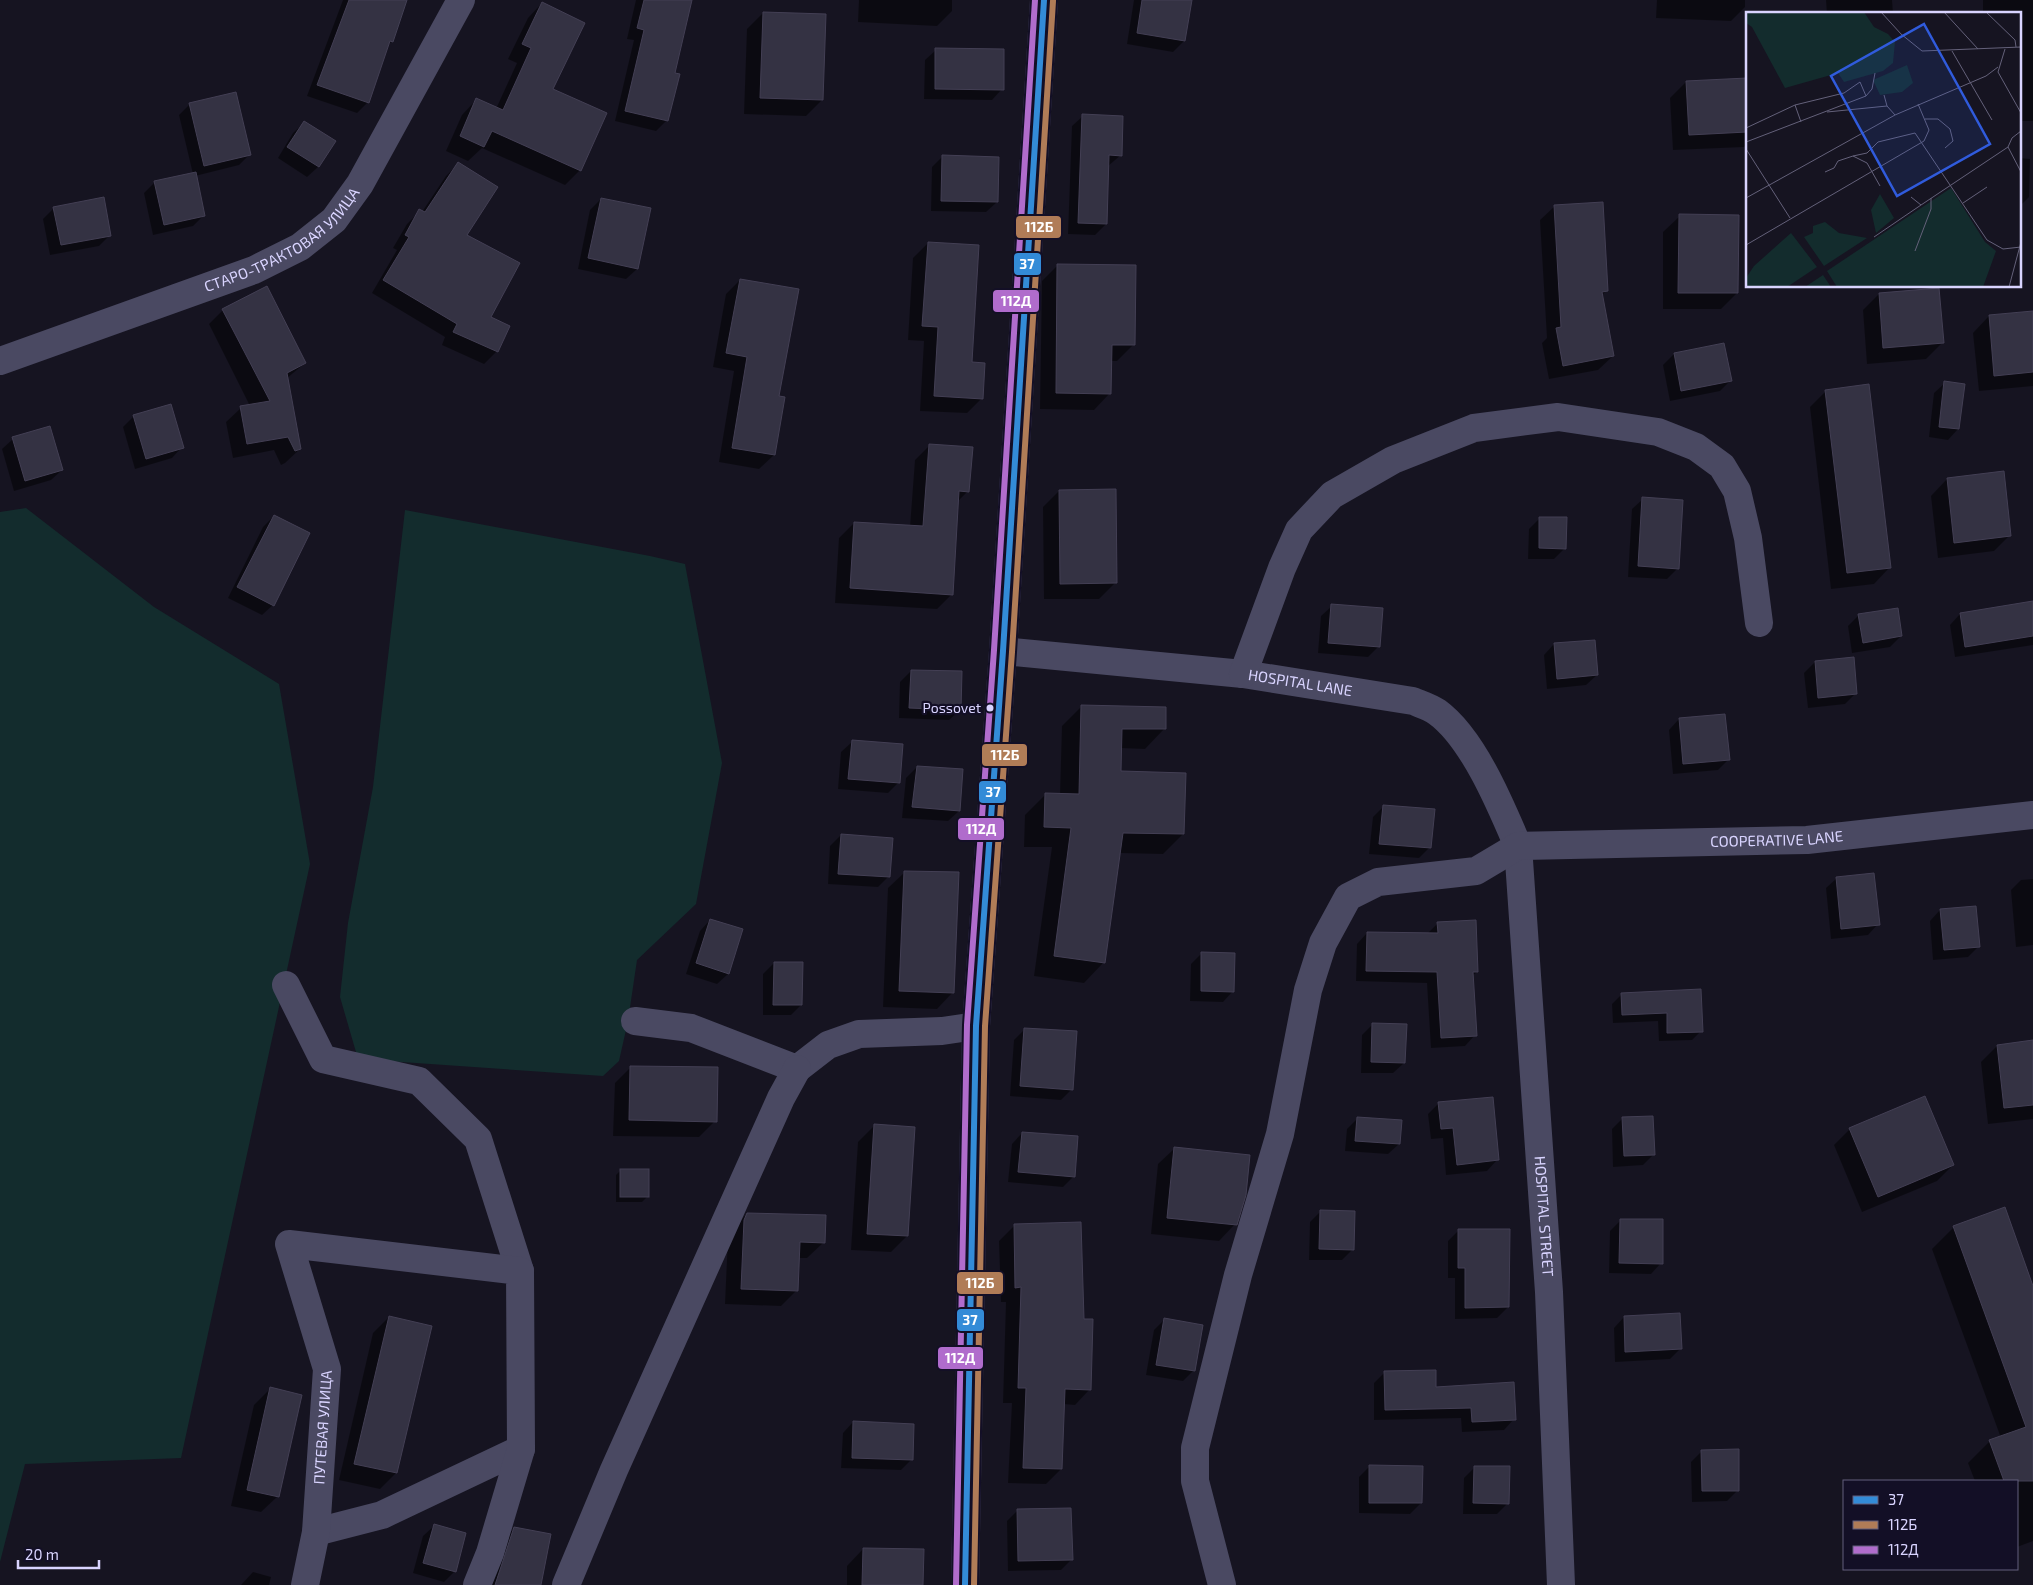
<svg xmlns="http://www.w3.org/2000/svg" width="2033" height="1585" font-family="'Exo 2',sans-serif">
	<style>
		.green { fill: #132c2d }
		.shadow { fill: #0007 }
		.building { fill: #343243; stroke: #433f54 }
		.lines { fill: none; stroke-linecap: round; stroke-linejoin: round }
		.minor { stroke: #4a4962; stroke-width: 28 }
		.tertiary { stroke: #4a4962; stroke-width: 28 }
		.bus-1-casing { stroke: #130f26; stroke-width: 10 }
		.bus-2-casing { stroke: #130f26; stroke-width: 10 }
		.bus-3-casing { stroke: #130f26; stroke-width: 10 }
		.bus-1 { stroke: #338bd7; stroke-width: 6 }
		.bus-2 { stroke: #b07c57; stroke-width: 6 }
		.bus-3 { stroke: #b06ccc; stroke-width: 6 }
		.bus-dot { fill: #d9d4ff; stroke: #130f26; stroke-width: 2 }
		.labels { text-anchor: middle; stroke-width: 4.5; stroke-linejoin: round; paint-order: stroke }
		.bus-label { font-size: 14px; fill: #d9d4ff; stroke: #130f26; text-anchor: end }
		.street-label { font-size: 15px; fill: #d9d4ff; stroke: #130f26 }
		.inset-road { fill: none; stroke: #64617a; stroke-width: 1 }
		.view { fill: #305bdc; fill-opacity: 0.15; stroke: #305bdc; stroke-width: 2.5 }
		.inset-edge { fill: none; stroke: #d9d4ff; stroke-width: 2.5 }
		.line-badge { stroke: #130f26; stroke-width: 2 }
		.badge-label { font-size: 14px; text-anchor: middle; font-weight: bold; fill: #fff }
	</style>
	<rect width="100%" height="100%" fill="#161421"/>
	<g class="green">
		<path d="M26,508l128,99 125,77 31,180 -129,594 -156,6 -25,98v-1050z"/>
		<path d="M405,510l245,46 35,8 37,199 -26,141 -59,56 -9,61 -9,40 -16,15 -245,-17 -18,-62 8,-74 25,-136z"/>
	</g>
	<g class="shadow">
		<path d="M343,0h50l-1,41 -5,5 -19,56 -11,11 -50,-17z"/>
		<path d="M636,0h54l-17,74 -6,46 -11,11 -41,-10 19,-81 -7,-1z"/>
		<path d="M859,0h93v11l-15,15 -79,-4z"/>
		<path d="M1134,0h57l-7,41 -11,11 -46,-8z"/>
		<path d="M1657,0h88v7l-14,14 -75,-3z"/>
		<path d="M1826,0h66l1,14h-66z"/>
		<path d="M1983,0h50v121h-14v-107h-36z"/>
		<path d="M542,3l9,86 29,81 -15,15 -83,-37 -14,13 -22,-10 16,-36 14,-15 20,9 21,-46 -9,-4 20,-41z"/>
		<path d="M763,13l59,87 -16,16 -62,-2 3,-85z"/>
		<path d="M936,50l66,39 -10,11 -68,-1 1,-39z"/>
		<path d="M1747,79v65l-3,3 -71,3 -3,-52 16,-16z"/>
		<path d="M189,105l61,49 -11,11 -44,11 9,39 -11,11 -40,9 -9,-42 11,-11 38,-8 -14,-59z"/>
		<path d="M1083,116l38,39 -13,11 -2,58 -11,11 -27,-1 4,-108z"/>
		<path d="M304,123l30,18 -16,26 -11,10 -29,-19 15,-25z"/>
		<path d="M943,156l54,46 -11,10 -55,-1 1,-44z"/>
		<path d="M2019,158l11,1 -1,38 -10,10z"/>
		<path d="M459,163l6,72 25,83 7,33 -13,13 -42,-19 3,-8 -73,-44 25,-43 -4,-2 14,-24 13,-13 2,1 24,-36z"/>
		<path d="M601,199l36,70 -11,10 -48,-10 12,-59z"/>
		<path d="M1555,206l51,85 -5,5 12,60 -15,14 -49,9 -7,-36 5,-5 -7,-118z"/>
		<path d="M54,208l56,27 -11,11 -49,9 -7,-36z"/>
		<path d="M1680,216l57,77 -16,16h-58v-77z"/>
		<path d="M928,243l54,155 -15,15 -47,-2 4,-70 -16,-1 5,-82z"/>
		<path d="M1058,265l75,80 -16,16h-7v32l-16,17 -54,-1 2,-128z"/>
		<path d="M740,280l34,175 -15,14 -40,-7 15,-91 -21,-4 13,-73z"/>
		<path d="M1879,294l63,49 -16,16 -59,5 -4,-54z"/>
		<path d="M223,310l82,53 -19,16 14,70 -15,14 -4,2 -7,-15 -41,8 -7,-36 15,-14 9,-2 -41,-82z"/>
		<path d="M2033,312v74l-54,5 -6,-58 16,-17z"/>
		<path d="M1723,344l7,37 -10,10 -50,10 -7,-36 11,-11z"/>
		<path d="M1945,383l13,46 -10,11 -19,-3 5,-44z"/>
		<path d="M1826,391l64,176 -16,17 -43,5 -21,-182z"/>
		<path d="M134,416l48,31 -10,11 -37,11 -12,-42z"/>
		<path d="M13,439l49,31 -11,10 -37,11 -12,-42z"/>
		<path d="M930,445l38,46 -11,11 -5,92 -15,15 -102,-6 4,-65 15,-15 56,4 5,-67z"/>
		<path d="M2003,472l7,63 -16,16 -56,7 -7,-62 16,-17z"/>
		<path d="M1059,491l56,92 -16,16h-55l-1,-92z"/>
		<path d="M1643,499l35,69 -11,11 -39,-2 4,-68z"/>
		<path d="M274,516l-1,89 -11,10 -34,-17 35,-71z"/>
		<path d="M1540,518l25,30 -11,11h-26l1,-30z"/>
		<path d="M2033,602v43l-78,12 -5,-32 10,-11z"/>
		<path d="M1332,606l47,40 -11,11 -50,-4 3,-37z"/>
		<path d="M1859,615l42,21 -11,11 -38,6 -4,-27z"/>
		<path d="M1554,644l43,31 -11,10 -39,4 -3,-34z"/>
		<path d="M1815,662l41,31 -11,11 -37,4 -4,-35z"/>
		<path d="M911,671l49,39 -11,10 -50,-2 1,-36z"/>
		<path d="M1082,706l82,23 -19,20 -25,-1 -1,25 64,61 -20,20 -44,-1 -16,110 -19,20 -50,-7 18,-129h-28l1,-32 20,-20h15l2,-69z"/>
		<path d="M1679,719l50,40 -11,11 -45,4 -4,-44z"/>
		<path d="M852,742l47,40 -11,11 -50,-4 3,-37z"/>
		<path d="M917,767l42,44 -11,10 -46,-3 4,-40z"/>
		<path d="M1383,807l47,40 -11,11 -50,-4 4,-37z"/>
		<path d="M841,835l47,42 -10,10 -50,-3 2,-38z"/>
		<path d="M905,872l48,120 -16,17 -54,-2 5,-119z"/>
		<path d="M1837,878l41,46 -10,11 -37,4 -5,-51z"/>
		<path d="M2033,879v66l-17,2 -5,-57 10,-10z"/>
		<path d="M1940,910l39,36 -11,11 -35,3 -3,-39z"/>
		<path d="M710,920l18,54 -11,10 -31,-10 14,-43z"/>
		<path d="M1438,923l39,49 -5,4 3,59 -10,11 -34,2 -4,-65 -71,-2 1,-37 10,-11 60,1z"/>
		<path d="M1202,953l31,38 -10,11 -33,-1 1,-37z"/>
		<path d="M774,963l27,42 -10,10h-28v-41z"/>
		<path d="M1700,990l1,41 -9,9 -33,1 -1,-20 -45,2 -1,-19 9,-9z"/>
		<path d="M1373,1024l31,39 -11,10h-32l1,-38z"/>
		<path d="M1025,1029l47,60 -11,11 -51,-4 4,-56z"/>
		<path d="M2033,1042v77l-45,5 -7,-62 16,-16z"/>
		<path d="M631,1067l84,54 -16,16 -86,-1 2,-53z"/>
		<path d="M1439,1103l58,57 -10,11 -41,4 -3,-37 -12,1 -3,-25z"/>
		<path d="M1357,1119l42,25 -11,10 -43,-3 2,-22z"/>
		<path d="M1622,1119l31,36 -10,10 -30,2 -1,-38z"/>
		<path d="M874,1126l33,110 -16,16 -40,-2 7,-108z"/>
		<path d="M1850,1129l103,36 -16,16 -75,31 -28,-67z"/>
		<path d="M1022,1133l52,43 -11,11 -55,-5 4,-38z"/>
		<path d="M1175,1148l60,76 -16,17 -68,-7 7,-70z"/>
		<path d="M621,1170l26,27 -5,5h-26v-27z"/>
		<path d="M1321,1211l31,39 -10,10h-33l1,-38z"/>
		<path d="M747,1214l77,28 -17,16h-9l-1,32 -16,16 -56,-2 3,-67 3,-7z"/>
		<path d="M1621,1220l40,43 -10,11 -42,-1 1,-42z"/>
		<path d="M1014,1226l69,94 7,69 -15,16 -12,-1 -2,65 -15,15 -38,-1 4,-80h-9l3,-101h-5l-2,-61z"/>
		<path d="M1954,1227l79,62v252l-16,6v-66h-42l-7,-18 22,-22 11,-3 -69,-189z"/>
		<path d="M1459,1230l49,77 -11,11 -42,1v-41h-7v-37z"/>
		<path d="M389,1317l41,10 -34,146 -16,16 -41,-9 34,-147z"/>
		<path d="M1624,1317l57,31 -11,11 -55,3 -1,-34z"/>
		<path d="M1164,1320l30,50 -11,11 -37,-6 8,-45z"/>
		<path d="M1384,1373l51,15 79,31 -10,11 -42,2 -1,-14 -87,2v-37z"/>
		<path d="M270,1389l8,107 -17,16 -30,-6 23,-101z"/>
		<path d="M853,1422l58,38 -10,10 -60,-2 2,-35z"/>
		<path d="M1702,1451l36,39 -11,11 -35,1 -1,-40z"/>
		<path d="M1370,1466l51,37 -11,11 -51,-1v-36z"/>
		<path d="M1475,1467l33,36 -11,11h-34l1,-36z"/>
		<path d="M1017,1511l55,48 -11,11 -53,1 -1,-50z"/>
		<path d="M434,1526l21,45 -11,11 -31,-9 10,-37z"/>
		<path d="M515,1528l24,57h-55l14,-41z"/>
		<path d="M863,1549l59,36h-75v-19z"/>
		<path d="M253,1572l18,5 -2,8h-28z"/>
	</g>
	<g class="building">
		<path d="M349,0h58l-14,42 -3,-1 -21,62 -52,-18z"/>
		<path d="M644,0h48l-17,73 5,1 -12,47 -43,-10 19,-81 -7,-2z"/>
		<path d="M1142,0h50l-7,41 -48,-8z"/>
		<path d="M542,2l43,21 -32,66 54,24 -26,58 -89,-40 -8,16 -24,-11 16,-38 27,12 28,-62 -9,-4z"/>
		<path d="M763,12l63,2 -3,86 -63,-2z"/>
		<path d="M935,48l69,1v41l-69,-1z"/>
		<path d="M1747,78v54l-58,3 -3,-54z"/>
		<path d="M236,92l15,63 -47,11 -15,-63z"/>
		<path d="M1082,114l41,2 -1,40 -13,-1 -2,69 -29,-1z"/>
		<path d="M304,121l32,20 -17,26 -32,-20z"/>
		<path d="M942,155l57,2 -1,45 -57,-1z"/>
		<path d="M458,162l40,25 -31,48 53,28 -29,54 19,9 -12,26 -45,-20 4,-8 -74,-44 26,-43 -4,-2 14,-26 6,3z"/>
		<path d="M196,172l9,44 -41,9 -10,-44z"/>
		<path d="M104,197l7,39 -50,9 -8,-38z"/>
		<path d="M601,198l50,10 -13,61 -50,-11z"/>
		<path d="M1603,202l5,89 -6,1 12,64 -51,10 -7,-38 5,-1 -7,-122z"/>
		<path d="M1679,214l60,1 -1,78h-60z"/>
		<path d="M928,242l51,3 -7,117 13,1 -2,36 -49,-3 4,-69 -16,-1z"/>
		<path d="M1057,264l79,1 -1,80h-23l-1,49 -55,-1z"/>
		<path d="M740,279l59,10 -20,107 6,1 -10,58 -43,-7 15,-91 -21,-4z"/>
		<path d="M267,286l39,77 -19,10 14,76 -6,2 -7,-14 -41,7 -7,-38 30,-5 -48,-92z"/>
		<path d="M1939,288l5,55 -61,5 -4,-55z"/>
		<path d="M2033,311v61l-39,4 -5,-61z"/>
		<path d="M1724,343l8,38 -51,10 -7,-38z"/>
		<path d="M1944,381l21,3 -6,45 -20,-2z"/>
		<path d="M1869,384l22,184 -44,5 -22,-183z"/>
		<path d="M171,404l13,44 -38,11 -13,-44z"/>
		<path d="M50,426l13,44 -38,11 -13,-44z"/>
		<path d="M929,444l44,3 -4,45 -10,-1 -6,104 -103,-7 4,-66 69,4z"/>
		<path d="M2004,471l7,65 -57,7 -7,-65z"/>
		<path d="M1116,489l1,94 -57,1 -1,-94z"/>
		<path d="M1642,497l41,3 -4,69 -41,-3z"/>
		<path d="M274,515l36,18 -36,73 -37,-19z"/>
		<path d="M1539,517h28l-1,32 -27,-1z"/>
		<path d="M2033,601v35l-68,11 -5,-34z"/>
		<path d="M1331,604l52,4 -3,39 -52,-4z"/>
		<path d="M1898,608l4,28 -39,7 -5,-29z"/>
		<path d="M1595,640l3,35 -41,4 -3,-36z"/>
		<path d="M1854,657l3,37 -39,4 -3,-37z"/>
		<path d="M911,670l51,1 -1,39 -52,-2z"/>
		<path d="M1081,705l85,2v22h-44l-1,42 65,2 -2,61 -61,-1 -18,130 -51,-7 17,-128 -27,-1 1,-34 34,1z"/>
		<path d="M1725,714l5,46 -47,4 -4,-46z"/>
		<path d="M852,740l51,4 -3,39 -52,-4z"/>
		<path d="M917,766l46,3 -3,42 -48,-4z"/>
		<path d="M1383,805l52,4 -4,39 -52,-4z"/>
		<path d="M841,834l52,4 -3,39 -52,-3z"/>
		<path d="M904,871l55,1 -5,121 -55,-2z"/>
		<path d="M1874,873l6,52 -39,4 -5,-52z"/>
		<path d="M1976,906l4,41 -36,3 -4,-41z"/>
		<path d="M710,919l33,10 -14,45 -33,-11z"/>
		<path d="M1476,920l2,52h-5l4,64 -36,2 -4,-66 -71,-1 1,-39 71,1 -1,-11z"/>
		<path d="M1201,952l34,1 -1,39 -33,-1z"/>
		<path d="M774,962h29l-1,43h-29z"/>
		<path d="M1701,989l2,43 -36,1v-20l-45,2 -1,-22z"/>
		<path d="M1372,1023l35,1 -2,39 -34,-1z"/>
		<path d="M1024,1028l53,3 -4,59 -53,-4z"/>
		<path d="M2033,1040v65l-29,3 -7,-63z"/>
		<path d="M630,1066l88,1 -1,55 -88,-2z"/>
		<path d="M1925,1096l29,69 -76,32 -29,-69z"/>
		<path d="M1493,1097l6,63 -42,5 -4,-37 -12,1 -3,-27z"/>
		<path d="M1653,1116l2,39 -31,1 -2,-39z"/>
		<path d="M1357,1117l45,3 -2,24 -45,-3z"/>
		<path d="M874,1124l41,3 -7,109 -41,-2z"/>
		<path d="M1022,1132l56,4 -3,41 -57,-5z"/>
		<path d="M1174,1147l76,8 -4,40 -9,30 -70,-7z"/>
		<rect x="620" y="1169" width="29" height="28"/>
		<path d="M2005,1207l28,79v195h-29l-15,-41 37,-13 -73,-201z"/>
		<path d="M1320,1210l35,1 -1,39 -35,-1z"/>
		<path d="M747,1213l79,2 -1,28 -25,-1 -2,49 -57,-2 3,-69z"/>
		<path d="M1620,1219h43v45l-44,-1z"/>
		<path d="M1081,1222l3,97h9l-2,71 -26,-1 -3,80 -39,-1 3,-80h-8l3,-101 -6,1 -1,-64z"/>
		<path d="M1458,1229h52l-1,78 -44,1v-40h-7z"/>
		<path d="M1680,1313l2,36 -57,3 -1,-36z"/>
		<path d="M389,1316l43,10 -35,147 -43,-9z"/>
		<path d="M1164,1318l39,7 -8,46 -39,-6z"/>
		<path d="M1436,1370v17l78,-5 2,38 -44,2 -1,-14 -86,2 -1,-39z"/>
		<path d="M270,1387l32,8 -23,102 -32,-7z"/>
		<path d="M853,1421l61,3 -1,36 -61,-2z"/>
		<path d="M1739,1449v42h-37l-1,-41z"/>
		<path d="M1369,1465l54,1 -1,37h-53z"/>
		<path d="M1474,1466h36l-1,38 -36,-1z"/>
		<path d="M1071,1508l2,52 -55,1 -1,-52z"/>
		<path d="M434,1524l32,9 -10,39 -33,-9z"/>
		<path d="M514,1527l37,7 -10,51h-46z"/>
		<path d="M863,1548l61,1 -1,36h-61z"/>
	</g>
	<g class="lines">
		<g class="minor">
			<path id="s1" d="M0,361l254,-91 46,-23 34,-27 26,-36 101,-184"/>
			<path id="s2" d="M1003,651l240,23 170,27c7,3 17,6 24,11 36,26 64,94 81,134l31,446 12,293"/>
			<path d="M1243,674l39,-106 17,-38 33,-35 61,-35 81,-32 84,-11 100,15 38,15 26,19 15,25 11,47 11,85"/>
			<path d="M286,985l37,74 96,22 59,58 42,132"/>
			<path d="M635,1021l56,7 106,41 31,-24 31,-11 83,-3 34,-5"/>
			<path d="M316,1532l66,-17 139,-66"/>
			<path id="s3" d="M305,1585l11,-53 11,-163 -38,-125 231,27 1,178 -31,104 -13,32"/>
			<path d="M566,1585l48,-115 167,-372 16,-29"/>
			<path id="s4" d="M1222,1585l-27,-104v-33l43,-173 42,-141 28,-144 15,-47 25,-46 30,-15 98,-11 42,-25 289,-6 226,-25"/>
		</g>
		<path class="tertiary" d="M965,1585l11,-559 27,-375 41,-651"/>
		<g class="bus-1-casing">
			<path id="bus-1" d="M965,1585l11,-559 27,-375 41,-651"/>
		</g>
		<g class="bus-2-casing">
			<path id="bus-2" d="M974,1585l11,-559 27,-374 41,-651"/>
		</g>
		<g class="bus-3-casing">
			<path id="bus-3" d="M956,1585l11,-560 27,-375 41,-650"/>
		</g>
		<use href="#bus-1" class="bus-1"/>
		<use href="#bus-2" class="bus-2"/>
		<use href="#bus-3" class="bus-3"/>
	</g>
	<circle class="bus-dot" cx="990" cy="708" r="4.5"/>
	<g class="labels">
		<g class="bus-label">
			<text x="981" y="713">Possovet</text>
		</g>
		<g class="street-label">
			<text dy="5" stroke="none"><textPath href="#s1" startOffset="310">СТАРО-ТРАКТОВАЯ УЛИЦА</textPath></text>
			<text dy="5" stroke="none"><textPath href="#s2" startOffset="299">HOSPITAL LANE</textPath></text>
			<text dy="5" stroke="none"><textPath href="#s4" startOffset="1154">COOPERATIVE LANE</textPath></text>
			<text dy="5" stroke="none"><textPath href="#s2" startOffset="969">HOSPITAL STREET</textPath></text>
			<text dy="5" stroke="none"><textPath href="#s3" startOffset="159">ПУТЕВАЯ УЛИЦА</textPath></text>
		</g>
	</g>
	<g transform="translate(1746 12)">
		<rect width="275" height="275" fill="#161421"/>
		<path d="M0,0h118l10,15 14,7 7,8 -2,21 -10,8 -39,11 -6,-9 -53,15 -33,-61 -6,-4zM161,53l6,18 -11,9 -22,3 -7,-15zM205,176l34,54 11,9 -13,36h-146l-10,-16zM134,182l14,24 -18,15 -5,-23zM79,210l14,11 28,5 -43,28 -20,-29 9,-4v-7zM45,221l26,34 -30,20h-41v-9l8,-12zM77,263l8,12h-26z" fill="#132c2d"/>
		<path class="inset-road" d="M135,0l20,22 21,17 99,-4M198,0l34,37M240,0l29,28 1,7M259,37l-7,23 23,41M206,39l40,69M138,83l3,11 8,9M120,84l6,-7 3,-16M49,93l6,17M81,100l60,-6M0,105v21M179,107h13l12,10 3,12 -8,7M0,116l49,-23 49,-12 16,-11 6,14 -120,46M262,135l13,25M262,135l4,-9 9,-7M0,137l44,69M107,144l14,-3 11,-11 37,-9 72,107 16,9 18,-2M92,149l15,-5 14,7 13,23M79,160l9,-4 4,-7M165,185l10,8 87,-58M0,186l149,-83 91,-39 12,-9M217,191l24,-16M128,225l47,-32M0,233l178,-104 5,-11 -11,-26M169,239l16,-42v-11M263,275l12,-45"/>
		<path class="view" d="M178,12l66,120 -93,52 -66,-120z"/>
		<rect width="275" height="275" class="inset-edge"/>
	</g>
	<g class="line-badge">
		<rect x="1015" y="215" width="47" height="24" rx="5" fill="#b07c57"/>
		<rect x="1013" y="252" width="29" height="24" rx="5" fill="#338bd7"/>
		<rect x="992" y="289" width="48" height="24" rx="5" fill="#b06ccc"/>
		<rect x="981" y="743" width="47" height="24" rx="5" fill="#b07c57"/>
		<rect x="978" y="780" width="29" height="24" rx="5" fill="#338bd7"/>
		<rect x="957" y="817" width="48" height="24" rx="5" fill="#b06ccc"/>
		<rect x="956" y="1271" width="48" height="24" rx="5" fill="#b07c57"/>
		<rect x="956" y="1308" width="29" height="24" rx="5" fill="#338bd7"/>
		<rect x="937" y="1346" width="47" height="24" rx="5" fill="#b06ccc"/>
	</g>
	<g class="badge-label">
		<text x="1039" y="232">112Б</text>
		<text x="1027" y="269">37</text>
		<text x="1016" y="306">112Д</text>
		<text x="1005" y="760">112Б</text>
		<text x="993" y="797">37</text>
		<text x="981" y="834">112Д</text>
		<text x="980" y="1288">112Б</text>
		<text x="970" y="1325">37</text>
		<text x="960" y="1363">112Д</text>
	</g>
	<rect x="1843" y="1480" width="175" height="90" fill="#130f26" stroke="#625e7d"/>
	<rect x="1853" y="1496" width="25" height="8" fill="#338bd7" stroke="#625e7d"/>
	<text x="1888" y="1505" font-size="15" fill="#d9d4ff">37</text>
	<rect x="1853" y="1521" width="25" height="8" fill="#b07c57" stroke="#625e7d"/>
	<text x="1888" y="1530" font-size="15" fill="#d9d4ff">112Б</text>
	<rect x="1853" y="1546" width="25" height="8" fill="#b06ccc" stroke="#625e7d"/>
	<text x="1888" y="1555" font-size="15" fill="#d9d4ff">112Д</text>
	<path d="M18 1560v8h81v-8" fill="none" stroke="#d9d4ff" stroke-width="2.5"/>
	<text x="25" y="1560" font-size="15" fill="#d9d4ff" stroke="#130f26" stroke-width="4" paint-order="stroke">20 m</text>
</svg>
